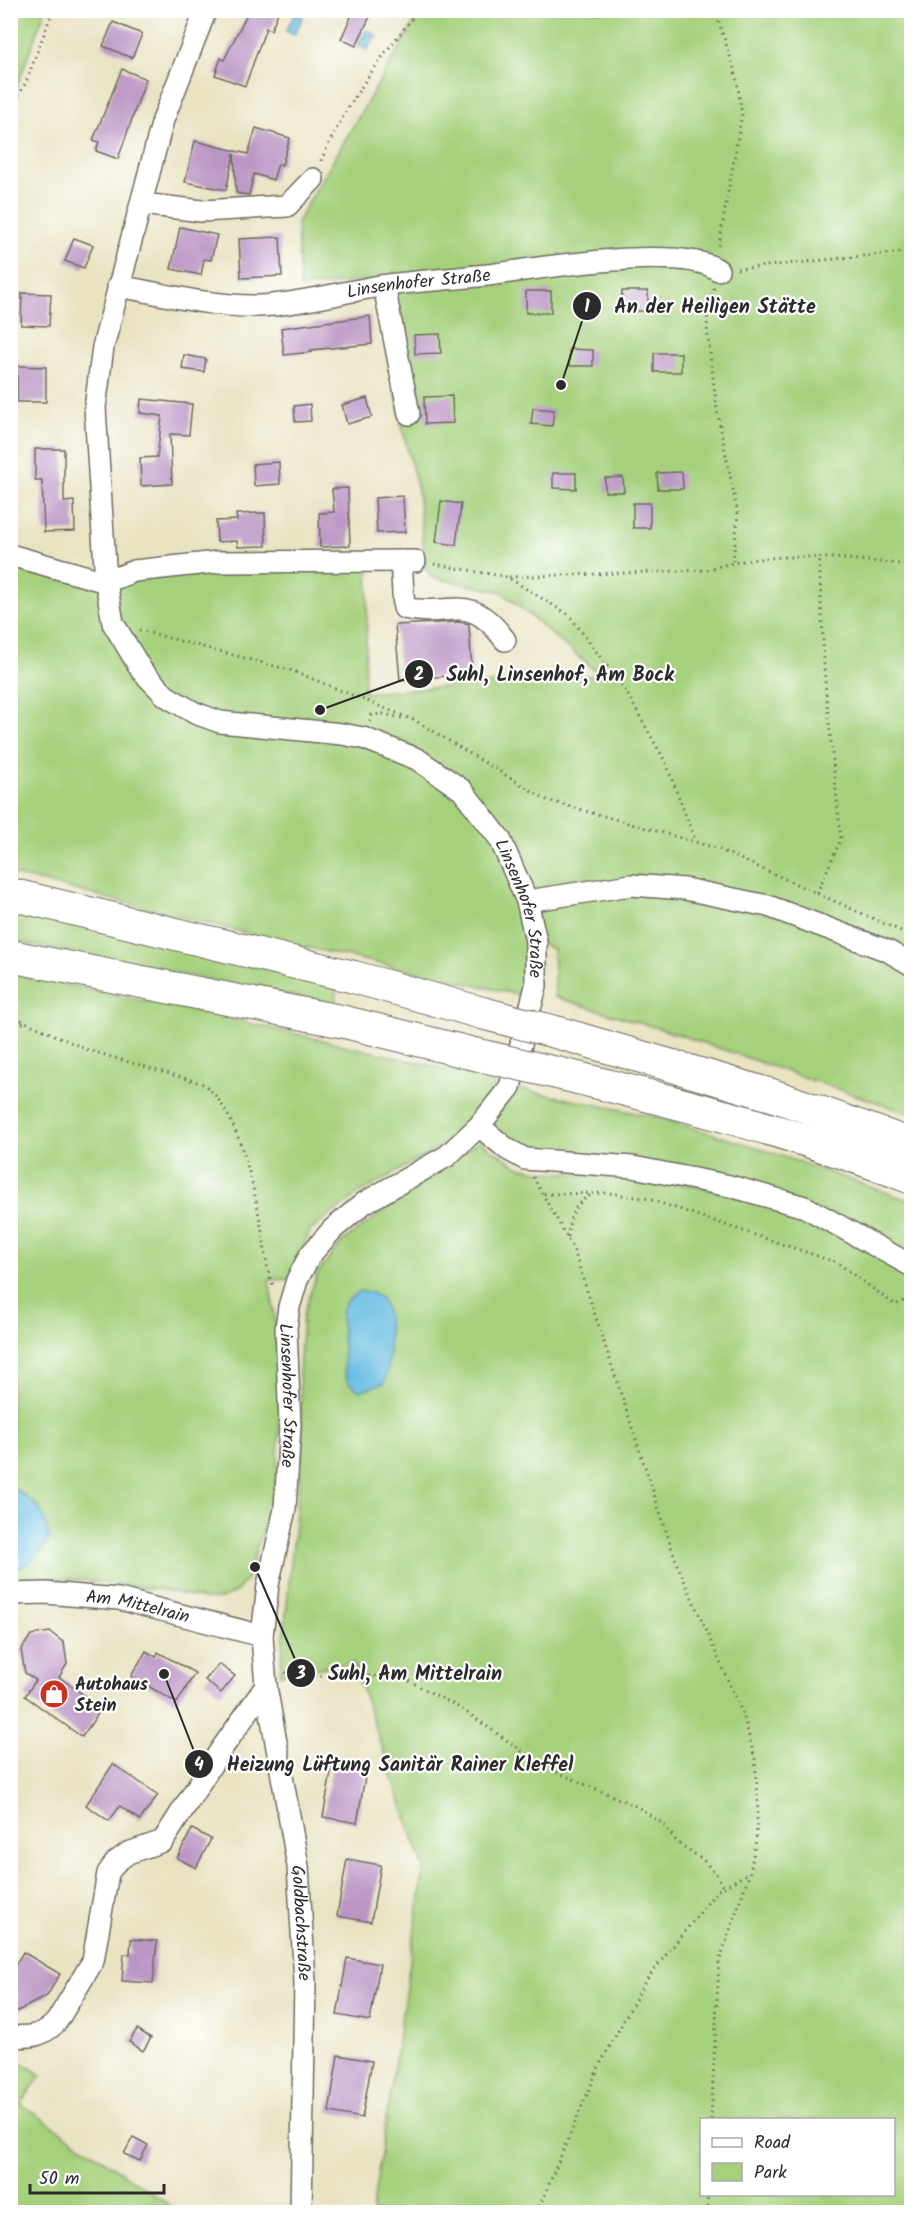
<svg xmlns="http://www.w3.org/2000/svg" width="922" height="2223" font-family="Kalam,sans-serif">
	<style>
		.green { fill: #a5d07c; stroke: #687e54; stroke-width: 1.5; fill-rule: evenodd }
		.water { fill: #64bbe1; stroke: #487386; stroke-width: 1.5 }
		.building { fill: #bb96c5 }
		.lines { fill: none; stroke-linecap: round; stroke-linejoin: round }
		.minor-casing { stroke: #6e6b60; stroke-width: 24 }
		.highway-casing { stroke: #6e6b60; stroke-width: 34 }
		.path { stroke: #6e6b60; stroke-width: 3; stroke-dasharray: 1.5 4.5; stroke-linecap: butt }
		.minor { stroke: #fff; stroke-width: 21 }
		.highway { stroke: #fff; stroke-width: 32 }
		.highway-bridge-casing { stroke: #6e6b60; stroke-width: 34; stroke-linecap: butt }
		.highway-bridge { stroke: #fff; stroke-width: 32 }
		.labels { text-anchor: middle; stroke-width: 4.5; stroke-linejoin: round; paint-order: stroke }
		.street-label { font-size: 18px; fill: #2b2b2b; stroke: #fff }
		.poi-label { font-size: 18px; font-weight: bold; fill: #2b2b2b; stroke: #fff; text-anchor: start }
		.leader { fill: none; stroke: #2b2b2b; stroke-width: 2 }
		.callout-dot { fill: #2b2b2b; stroke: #fff; stroke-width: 2 }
		.mark-label { font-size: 18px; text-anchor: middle; font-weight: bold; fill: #fff }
		.callout-label { font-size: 20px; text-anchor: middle; font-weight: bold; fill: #2b2b2b; stroke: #fff; stroke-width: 4.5; stroke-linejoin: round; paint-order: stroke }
	</style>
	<rect width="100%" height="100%" fill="#fff"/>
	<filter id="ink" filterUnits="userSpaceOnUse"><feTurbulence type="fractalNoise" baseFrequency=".0167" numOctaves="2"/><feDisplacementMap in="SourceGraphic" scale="12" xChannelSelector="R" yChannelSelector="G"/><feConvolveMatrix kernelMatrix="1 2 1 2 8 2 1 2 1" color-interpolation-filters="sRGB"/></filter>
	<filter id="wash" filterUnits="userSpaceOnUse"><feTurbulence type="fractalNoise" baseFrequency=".008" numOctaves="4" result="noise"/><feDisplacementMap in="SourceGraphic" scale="24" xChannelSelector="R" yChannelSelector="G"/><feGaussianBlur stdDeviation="1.35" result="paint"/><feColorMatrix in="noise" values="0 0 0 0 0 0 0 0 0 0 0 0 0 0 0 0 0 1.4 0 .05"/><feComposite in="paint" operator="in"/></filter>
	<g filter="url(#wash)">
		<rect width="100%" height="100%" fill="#e9e3c2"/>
		<g class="green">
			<path d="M11,10l34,1 -34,91 -1,-91z"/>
			<path d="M421,11h490v1103l-231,-79 -125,-38 -2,-48 -17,-8 -12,13 -4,41 -238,-53 -271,-68v-319l95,27 114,-13 149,-1 -5,125 236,-18 -98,-83 -71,-15 -6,-10 -7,-77 -14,-54 -30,-156 -74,8 -3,-66z"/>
			<path d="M10,905l327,81 -2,18 -324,-63z"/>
			<path d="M11,973l203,42 284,66 -41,56 -99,57 -48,37 -20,48 -21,1c15,81 14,158 2,239h-5l-19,60 -10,12 -15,8h-17l-43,-9 -91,-11 -60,1 -1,-10 13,-3 17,-60 -29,-21z"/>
			<path d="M510,1087l146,30 103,31 152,53v65l-106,-59 -280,-48 -46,-33z"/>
			<path d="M479,1141l40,26 24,5 65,2 91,13 74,20 67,29 71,36v940h-539l52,-343 -71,-206 -73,11 23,-232 -4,-68 4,-58 14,-42 26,-33zM702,2120h192v74h-192z"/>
			<path d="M10,2055l31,20 -20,29 159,108h-169z"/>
		</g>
		<g class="water">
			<path d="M295,13l8,4 -9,18 -8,-4z"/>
			<path d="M367,30l9,5 -9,15 -9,-5z"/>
			<path d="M359,1291c8,1 16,1 22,8 11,13 10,69 3,84l-24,8 -12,-9 -4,-12 -3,-58 5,-10z"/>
			<path d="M11,1486c24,18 34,21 38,53 -10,16 -20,26 -38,31z"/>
		</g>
		<g id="blocks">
			<g class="building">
				<path d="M249,10h30l-8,20 -5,-2 -21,58 -30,-11 6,-17 3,2z"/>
				<path d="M354,10h19l-17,36 -15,-7z"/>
				<path d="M113,22l29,12 -10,24 -29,-12z"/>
				<path d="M122,69l24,10 -28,80 -22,-8 3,-9 -6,-2z"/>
				<path d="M256,128l34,10 -8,27 -4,-1 -5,16 -19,-6 -5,21 -13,-2 -2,-39 -8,36 -41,-8 10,-41 53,13z"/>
				<path d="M180,227l37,8 -6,25 -7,-1 -3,16 -30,-6z"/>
				<path d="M280,237l2,39 -41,2 -2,-39z"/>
				<path d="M74,238l19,7 -9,23 -19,-7z"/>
				<rect x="526" y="291" width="25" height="22"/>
				<path d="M622,291h26v20h-27z"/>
				<path d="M22,293l29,1 -2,32 -28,-1z"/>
				<path d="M370,316l2,28 -61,6 1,2 -28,3 -3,-27z"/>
				<path d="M440,334l1,19 -26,1 -1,-19z"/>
				<path d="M569,349l24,1v16h-24z"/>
				<rect x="654" y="353" width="27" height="19"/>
				<path d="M184,355l22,4 -2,13 -22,-3z"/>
				<path d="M17,366l29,1v35h-29z"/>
				<path d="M452,396l1,27 -28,1 -1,-27z"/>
				<path d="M367,398l5,19 -25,7 -5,-19z"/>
				<path d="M141,399l51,5 -3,31 -19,-1 2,50 -31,2 -1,-28 17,-1 5,-41 -22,-3z"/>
				<path d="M310,404l1,17 -16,1 -1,-16z"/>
				<path d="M533,408l21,2 -2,16 -21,-2z"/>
				<path d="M35,449h29v53l10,-1 1,30 -31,1 -2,-52h-7z"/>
				<path d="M279,462l1,22 -26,2 -1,-22z"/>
				<path d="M682,472l1,17h-25l-1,-16z"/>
				<path d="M553,473h23v16l-23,-1z"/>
				<path d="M623,477l1,15h-19v-14z"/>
				<path d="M348,488l2,58 -30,1 -1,-34 15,-1 -2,-23z"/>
				<path d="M403,496l2,36 -28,1 -2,-35z"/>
				<path d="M441,501l20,3 -5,41 -20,-3z"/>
				<rect x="633" y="503" width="17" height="25"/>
				<path d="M265,513l1,33 -28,1 -1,-6 -20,1 -1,-21 21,-1 -1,-6z"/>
				<path d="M458,622l11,2 3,50 -72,6 -5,-55z"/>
				<path d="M50,1632l14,11 3,21 -8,13 43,31 -20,29 -57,-41 11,-16 -11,-7 -4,-23 10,-15z"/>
				<path d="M146,1651l10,6 2,-5 37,21 -18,30 -46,-27z"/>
				<path d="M219,1664l16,12 -14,17 -16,-13z"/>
				<path d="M333,1761l34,5 -10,57 -34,-6z"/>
				<path d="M113,1764l45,31 -18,25 -20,-14 -11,15 -23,-16z"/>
				<path d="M192,1829l19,10 -15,29 -19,-10z"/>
				<path d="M347,1859l34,6 -10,57 -34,-6z"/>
				<path d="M131,1939l26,2 -4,42 -31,-2 2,-27h6z"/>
				<path d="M23,1952l37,22 -13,22 -37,19v-41z"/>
				<path d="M347,1958l33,6 -10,57 -33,-6z"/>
				<path d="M137,2029l14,9 -8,13 -14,-9z"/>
				<path d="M338,2055l34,6 -10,57 -33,-6z"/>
				<path d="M133,2137l15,8 -8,16 -16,-7z"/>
			</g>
		</g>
	</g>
	<g filter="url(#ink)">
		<use href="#blocks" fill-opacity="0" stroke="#6e6b60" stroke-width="1.5"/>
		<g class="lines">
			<g class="minor-casing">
				<g id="minor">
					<path id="s1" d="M206,10l-43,110 -60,227 -8,61 11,174 7,41 29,48 24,25 29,17 25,9 122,12 21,4 54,21 45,31 38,49 27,62 9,40v45l-26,101 -31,39 -32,30 -83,47 -31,26 -23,26 -13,25 -8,27 -3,21 4,97 -5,84 -17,76 -6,51 4,50 32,180 7,116 -4,230"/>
					<path d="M142,204l60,7 85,-5 26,-27"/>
					<path id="s2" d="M118,286c46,8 94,21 140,20 36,-1 85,-14 122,-20 36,-5 72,-7 108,-11 47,-6 194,-31 230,-5"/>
					<path d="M384,286l25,128"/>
					<path d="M10,555l96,27"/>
					<path d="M401,561l3,47c48,11 63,-19 101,32"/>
					<path d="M106,582l28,-11 84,-9 197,-1"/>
					<path d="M527,901l104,-16 54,4 83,17 120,45 24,14"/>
					<path d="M479,1126l28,23 18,10 108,8 97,19 75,21 107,59"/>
					<path id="s3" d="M10,1594l36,-1 73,6 143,37"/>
					<path d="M10,2036c20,2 34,0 47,-15l36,-60 15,-88 8,-11 12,-9 35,-12 57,-90 46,-65"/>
				</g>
			</g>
			<g class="highway-casing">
				<g id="highway">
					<path d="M10,894l344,83 128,36"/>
					<path d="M10,956l335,66 125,31"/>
					<path d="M563,1034l212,62 137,49"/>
					<path d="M557,1073c120,29 240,60 355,105"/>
				</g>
			</g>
			<g class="path">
				<path d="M715,10l21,65 6,39 -24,135"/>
				<path d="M10,112l16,-30 27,-72"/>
				<path d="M321,161c23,-54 60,-105 98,-151"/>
				<path d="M737,269l175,-18"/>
				<path d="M714,288l-6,20 -1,20 10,82 21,105 -5,46"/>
				<path d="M434,564l73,13 62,38 56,75 40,71 30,79"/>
				<path d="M509,577l198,-7c66,-22 136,-11 205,-5"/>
				<path d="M139,630l154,41 123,50 131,79 169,48 196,88"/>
				<path d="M370,722l2,-7 11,-1 23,5"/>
				<path d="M817,893l24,-54 -16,-156 -6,-126"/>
				<path d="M10,1015l78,35 116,34c37,31 51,108 59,154 3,15 3,35 11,49"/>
				<path d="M10,1023h15"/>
				<path d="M533,1177l40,71 104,316 67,153 11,42 3,41 -2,40 -6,32 -31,90 -8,158"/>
				<path d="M544,1194l65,-1 40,6 189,64 57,42 17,-8"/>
				<path d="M568,1237c1,-21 6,-34 25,-43"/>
				<path d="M286,1672l2,3 13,1h99l62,33 83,58 93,40 26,18 13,17 26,18 14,15 6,12"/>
				<path d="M537,2212l63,-148 46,-84 71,-89 33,-19"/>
				<path d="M707,2212l1,-18"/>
			</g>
			<use href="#minor" class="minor"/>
			<use href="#highway" class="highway"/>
			<g class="highway-bridge-casing">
				<g id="highway-bridge">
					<path d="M482,1013l81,21"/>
					<path d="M470,1053l87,20"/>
				</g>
			</g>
			<use href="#highway-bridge" class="highway-bridge"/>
		</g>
	</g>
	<defs>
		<g id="shop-disc" transform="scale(1.5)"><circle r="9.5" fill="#c8321e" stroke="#fff"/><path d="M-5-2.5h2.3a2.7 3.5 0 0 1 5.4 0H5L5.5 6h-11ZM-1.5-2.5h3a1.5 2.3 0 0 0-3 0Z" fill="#fff"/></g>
	</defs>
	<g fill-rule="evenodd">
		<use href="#shop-disc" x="54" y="1694"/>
	</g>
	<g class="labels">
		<g class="street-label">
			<text dy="6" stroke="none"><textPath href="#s2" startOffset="304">Linsenhofer Straße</textPath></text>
			<text dy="6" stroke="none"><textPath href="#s1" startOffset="1173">Linsenhofer Straße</textPath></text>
			<text dy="6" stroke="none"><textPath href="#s1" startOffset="1767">Linsenhofer Straße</textPath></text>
			<text dy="6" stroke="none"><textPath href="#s3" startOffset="129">Am Mittelrain</textPath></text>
			<text dy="6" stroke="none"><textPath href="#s1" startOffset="2300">Goldbachstraße</textPath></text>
		</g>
		<g class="poi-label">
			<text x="75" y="1690">Autohaus<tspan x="75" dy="21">Stein</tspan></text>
		</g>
	</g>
	<path class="leader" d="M561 385L587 306M320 710L419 674M255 1567L301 1673M164 1674L199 1764"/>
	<g class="callout-dot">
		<circle cx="561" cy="385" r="6"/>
		<circle cx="320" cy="710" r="6"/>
		<circle cx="255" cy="1567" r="6"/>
		<circle cx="164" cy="1674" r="6"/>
		<circle cx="587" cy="306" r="15"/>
		<circle cx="419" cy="674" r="15"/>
		<circle cx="301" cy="1673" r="15"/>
		<circle cx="199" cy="1764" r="15"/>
	</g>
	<g class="mark-label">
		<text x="587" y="312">1</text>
		<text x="419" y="680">2</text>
		<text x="301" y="1679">3</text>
		<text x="199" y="1770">4</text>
	</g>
	<g class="callout-label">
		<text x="715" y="313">An der Heiligen Stätte</text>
		<text x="560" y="681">Suhl, Linsenhof, Am Bock</text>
		<text x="415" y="1680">Suhl, Am Mittelrain</text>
		<text x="400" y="1771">Heizung Lüftung Sanitär Rainer Kleffel</text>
	</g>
	<rect width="922" height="2223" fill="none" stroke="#fff" stroke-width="36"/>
	<rect x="700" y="2118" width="195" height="78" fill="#ffffff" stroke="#aaaaaa" stroke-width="1.5"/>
	<rect x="712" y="2138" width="30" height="9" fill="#ffffff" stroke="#aaaaaa" stroke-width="1.5"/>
	<text x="754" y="2148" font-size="18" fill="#2b2b2b">Road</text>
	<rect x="712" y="2163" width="30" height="18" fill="#a5d07c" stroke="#aaaaaa" stroke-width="1.5"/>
	<text x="754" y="2178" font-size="18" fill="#2b2b2b">Park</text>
	<path d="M30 2184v9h134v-9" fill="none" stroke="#2b2b2b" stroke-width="3"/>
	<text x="39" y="2184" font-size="18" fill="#2b2b2b" stroke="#ffffff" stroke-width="4.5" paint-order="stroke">50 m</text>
</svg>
